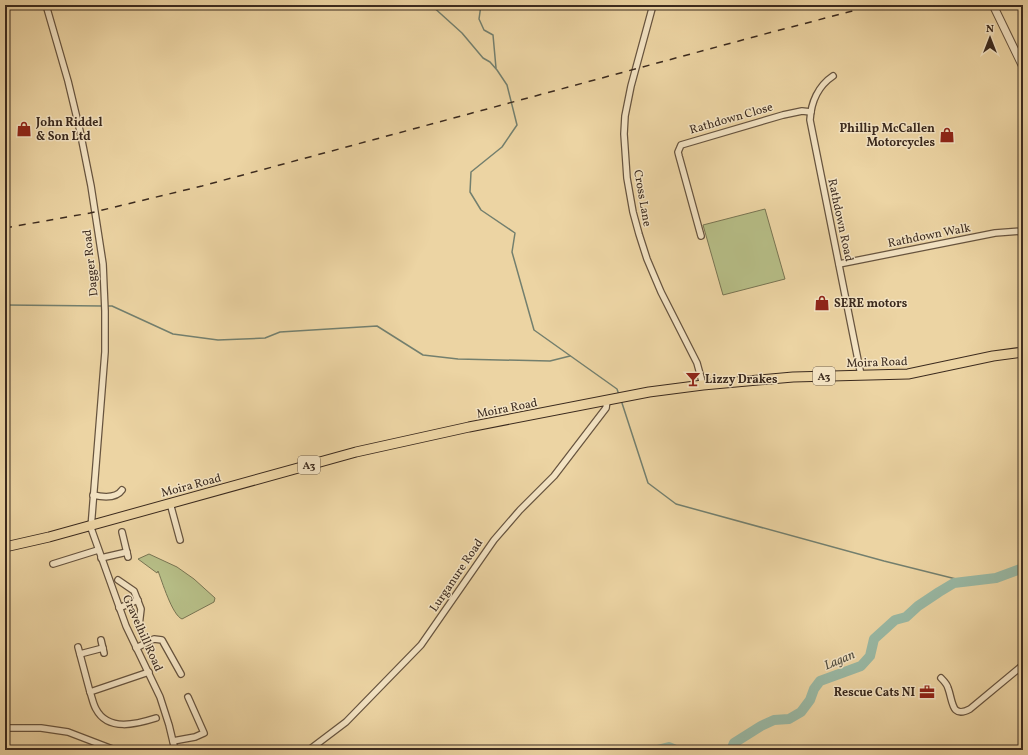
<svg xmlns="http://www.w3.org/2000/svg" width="1028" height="755" font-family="Vollkorn,serif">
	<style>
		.green { fill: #b6bd86; stroke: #787452 }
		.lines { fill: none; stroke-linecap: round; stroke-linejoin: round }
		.stream { stroke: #737f6e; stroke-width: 1.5 }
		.river { stroke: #99b8a4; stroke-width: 10 }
		.minor-casing { stroke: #67543f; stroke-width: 8 }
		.tertiary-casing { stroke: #67543f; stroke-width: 9 }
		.trunk-casing { stroke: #3b2a1e; stroke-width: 11 }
		.minor { stroke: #f3e3c3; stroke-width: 5.5 }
		.tertiary { stroke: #f3e3c3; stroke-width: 7 }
		.trunk { stroke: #ecd4a3; stroke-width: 9 }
		.rail { stroke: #3b2a1e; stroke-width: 1.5; stroke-dasharray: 7 7; stroke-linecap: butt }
		.labels { text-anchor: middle; stroke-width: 3; stroke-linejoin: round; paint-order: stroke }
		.shield { fill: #f3e3c3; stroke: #726250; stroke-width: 1 }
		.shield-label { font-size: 11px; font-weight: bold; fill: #3b2a1e }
		.street-label { font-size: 12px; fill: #3b2a1e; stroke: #f3e3c3 }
		.poi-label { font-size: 12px; font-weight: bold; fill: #3b2a1e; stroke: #f3e3c3; text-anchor: start }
		.water-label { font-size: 13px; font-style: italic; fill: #524e40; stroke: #f3e3c3 }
	</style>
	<rect width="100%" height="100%" fill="#ecd4a3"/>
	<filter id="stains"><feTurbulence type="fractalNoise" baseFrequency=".005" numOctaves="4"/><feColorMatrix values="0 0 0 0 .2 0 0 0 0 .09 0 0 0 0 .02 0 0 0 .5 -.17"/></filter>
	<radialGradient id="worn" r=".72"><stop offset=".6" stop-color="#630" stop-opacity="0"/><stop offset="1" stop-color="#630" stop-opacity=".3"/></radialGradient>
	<g class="green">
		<path d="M765,209l20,70 -62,16 -20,-70z"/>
		<path d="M149,554l28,13 17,12 21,19 -1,4 -32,17c-10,-4 -20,-38 -24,-48l-1,2 -19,-14z"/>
	</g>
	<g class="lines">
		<g class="stream">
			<path d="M431,5l31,28 21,25 7,4 7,8 10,15 10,40 -15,22 -31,25 -1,20 11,18 34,23 -3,19 22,78 83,59 2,6"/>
			<path d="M481,5l-2,14 5,11 9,5 3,33"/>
			<path d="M5,305l98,1"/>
			<path d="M107,306h5l61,28 45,6 47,-2 15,-6 97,-6 46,29 35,4 92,2 20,-5"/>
			<path d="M621,400l27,83 28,21 208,57 80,20"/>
		</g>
		<g class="river">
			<path d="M657,750l12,-3 7,3"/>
			<path d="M731,750l3,-7 27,-17 13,-6 15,-1 12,-7 9,-12 4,-11 6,-8 41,-15 9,-10 4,-17 21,-19 11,-3 12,-11 21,-14 15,-9 42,-5 27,-10"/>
		</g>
		<g class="minor-casing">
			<g id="minor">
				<path d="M46,5l22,76 12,50 11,55 12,78 2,47v41l-14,176 35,98 34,71 9,28 6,25"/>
				<path d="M653,5l-22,81 -6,30 -1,18 3,44 6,34 6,22 8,25 14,33 36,71 6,22"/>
				<path d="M833,76c-15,10 -22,27 -23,44l51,255"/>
				<path d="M701,236l-22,-80 -1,-4 3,-7 102,-30 19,-4 9,1"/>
				<path d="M839,264l156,-31 28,-2"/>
				<path d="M93,495c9,2 23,4 29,-5"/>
				<path d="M170,503l10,37"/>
				<path d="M122,532l6,25"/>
				<path d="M101,558l26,-6"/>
				<path d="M53,564l45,-14"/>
				<path d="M118,580l16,11 7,18 -2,17"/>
				<path d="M119,608l19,-8"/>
				<path d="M101,640l3,13"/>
				<path d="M78,647l12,45"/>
				<path d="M136,648l18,-9 8,1 19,34"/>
				<path d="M80,654l23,-6"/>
				<path d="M149,672l-59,20c2,5 3,12 6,17 12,23 41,15 60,9"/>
				<path d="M941,678c3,3 6,6 7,10 5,13 3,31 22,21l53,-44"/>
				<path d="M5,728h36l27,4 47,18"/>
				<path d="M173,741l22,-4 9,-4 -16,-36"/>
				<path d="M309,750l37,-28 75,-77 73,-105 26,-30 34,-34 52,-68 1,-7"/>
			</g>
		</g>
		<g class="tertiary-casing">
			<path id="tertiary" d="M993,5l30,62"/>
		</g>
		<g class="trunk-casing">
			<path id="trunk" d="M5,547l44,-10 307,-85 113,-25 180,-35 54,-7 90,-8 115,-3 85,-18 30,-4"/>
		</g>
		<use href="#minor" class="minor"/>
		<use href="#tertiary" class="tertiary"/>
		<use href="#trunk" class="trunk"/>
		<path class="rail" d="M5,228l85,-15 112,-27 559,-151 114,-30"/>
	</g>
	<defs>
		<g id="shop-bare" transform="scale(1.2)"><path d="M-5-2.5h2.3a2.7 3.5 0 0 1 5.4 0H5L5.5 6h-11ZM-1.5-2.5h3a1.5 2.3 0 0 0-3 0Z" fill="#8f2418" stroke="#f3e3c3" stroke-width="2.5" paint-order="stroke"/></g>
		<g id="bar-bare" transform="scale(1.2)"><path d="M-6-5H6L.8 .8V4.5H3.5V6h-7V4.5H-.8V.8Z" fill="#8f2418" stroke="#f3e3c3" stroke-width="2.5" paint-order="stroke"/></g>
		<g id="office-bare" transform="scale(1.2)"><path d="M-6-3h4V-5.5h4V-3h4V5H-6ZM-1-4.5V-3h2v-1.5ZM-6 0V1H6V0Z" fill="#8f2418" stroke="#f3e3c3" stroke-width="2.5" paint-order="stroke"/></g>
	</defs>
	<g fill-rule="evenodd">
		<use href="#shop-bare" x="24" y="129"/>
		<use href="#shop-bare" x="947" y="135"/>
		<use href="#shop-bare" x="822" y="303"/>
		<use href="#bar-bare" x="693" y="379"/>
		<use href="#office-bare" x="927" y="692"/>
	</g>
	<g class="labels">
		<g class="shield">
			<rect x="813" y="367" width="22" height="18" rx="3"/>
			<rect x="298" y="456" width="22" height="18" rx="3"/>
		</g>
		<g class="shield-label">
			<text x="824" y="380">A3</text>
			<text x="309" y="469">A3</text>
		</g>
		<g class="street-label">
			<text transform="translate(731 118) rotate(-16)" y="4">Rathdown Close</text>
			<text transform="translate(643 198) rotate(80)" y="4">Cross Lane</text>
			<text transform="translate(841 220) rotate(78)" y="4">Rathdown Road</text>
			<text transform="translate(929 235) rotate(-11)" y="4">Rathdown Walk</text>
			<text transform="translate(90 263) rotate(-96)" y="4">Dagger Road</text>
			<text transform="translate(877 362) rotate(-2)" y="4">Moira Road</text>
			<text transform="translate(507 408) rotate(-11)" y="4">Moira Road</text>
			<text transform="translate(191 485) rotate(-15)" y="4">Moira Road</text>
			<text transform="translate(456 575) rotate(-56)" y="4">Lurganure Road</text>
			<text transform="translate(143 633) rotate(66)" y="4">Gravelhill Road</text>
		</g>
		<g class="poi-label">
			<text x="36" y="126">John Riddel<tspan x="36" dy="14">&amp; Son Ltd</tspan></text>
			<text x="935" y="132" text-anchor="end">Phillip McCallen<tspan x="935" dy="14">Motorcycles</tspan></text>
			<text x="834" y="307">SERE motors</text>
			<text x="705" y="383">Lizzy Drakes</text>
			<text x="915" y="696" text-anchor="end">Rescue Cats NI</text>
		</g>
		<g class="water-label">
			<text transform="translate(839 659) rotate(-23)" y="5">Lagan</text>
		</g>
	</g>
	<rect width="1028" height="755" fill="none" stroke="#ecd4a3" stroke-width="20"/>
	<rect x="6" y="6" width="1016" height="743" fill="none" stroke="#3b2a1e" stroke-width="2"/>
	<rect x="10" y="10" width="1008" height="735" fill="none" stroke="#3b2a1e"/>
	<g transform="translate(990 38)" stroke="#f3e3c3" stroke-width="3" paint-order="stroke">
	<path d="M0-3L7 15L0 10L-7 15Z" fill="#3b2a1e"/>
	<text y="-6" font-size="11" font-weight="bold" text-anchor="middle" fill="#3b2a1e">N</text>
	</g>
	<rect width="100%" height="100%" filter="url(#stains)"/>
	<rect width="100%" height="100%" fill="url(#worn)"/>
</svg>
